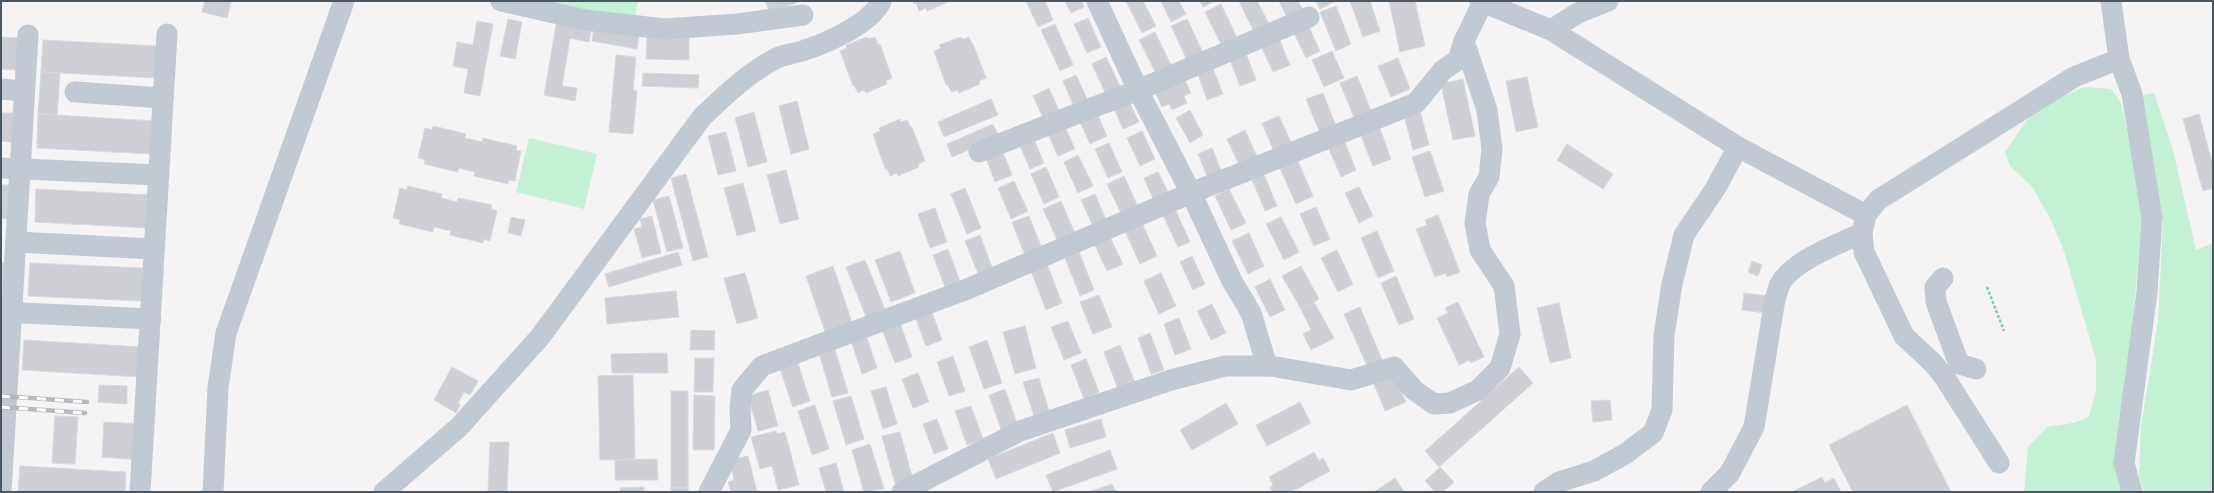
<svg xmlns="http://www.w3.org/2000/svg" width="2214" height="493" font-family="'Archivo Narrow',sans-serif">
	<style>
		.green { fill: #c3f1d5 }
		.building { fill: #cdcfd5; stroke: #d7d9de }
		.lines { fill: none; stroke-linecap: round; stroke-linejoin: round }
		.path { stroke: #7ad0a6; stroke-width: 2.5; stroke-dasharray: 3 2; stroke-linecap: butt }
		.minor { stroke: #c1cad2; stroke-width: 21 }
		.rail-casing { stroke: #b5b8bd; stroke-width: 4.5 }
		.rail { stroke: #fff; stroke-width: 3; stroke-dasharray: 9; stroke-linecap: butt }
	</style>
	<rect width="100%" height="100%" fill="#f5f3f3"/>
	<g class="green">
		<path d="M547,1h91l-4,20z"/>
		<path d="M2085,87l26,2 10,14 12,56 9,59 -16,181 -4,93h-98l4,-45 19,-20 26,-4 16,-6 7,-28v-29l-31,-106 -14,-34 -20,-35 -21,-19 -5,-14 31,-45z"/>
		<path d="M2154,93l19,57 23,100 17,-7v249h-69l-5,-16 2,-50 17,-105 5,-99 -24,-126z"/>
		<path d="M529,138l68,16 -13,55 -68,-17z"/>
	</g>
	<g class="building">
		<path d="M205,1h26l-4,17 -25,-6z"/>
		<path d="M765,1h35l-29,13z"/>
		<path d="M913,1h35v1l-21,9 -1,-3 -7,3 -3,-8 -2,1z"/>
		<path d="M1026,1h19l8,19 -15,7z"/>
		<path d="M1065,1h16l3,6 -13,6z"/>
		<path d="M1126,1h17l13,25 -14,7z"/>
		<path d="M1161,1h18l7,13 -15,8z"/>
		<path d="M1200,1h15l-12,6z"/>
		<path d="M1239,1h18l13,25 -15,8z"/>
		<path d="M1279,1h19l7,13 -16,7z"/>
		<path d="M1316,1h20l-16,8z"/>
		<path d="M1350,1h20l10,30 -17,6z"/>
		<path d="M1389,1h26l10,45 -25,6z"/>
		<path d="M1221,4l18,38 -15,8 -19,-38z"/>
		<path d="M1336,6l15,38 -15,7 -16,-39z"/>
		<path d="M1088,18l13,29 -14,6 -13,-29z"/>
		<path d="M508,19l14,3 -7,37 -15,-3z"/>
		<path d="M1187,19l17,36 -16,7 -17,-36z"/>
		<path d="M557,20l35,6 -3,16 -19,-4 -8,48 15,2 -2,13 -31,-6z"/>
		<path d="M477,21l16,3 -13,72 -16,-3 4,-24 -15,-3 4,-24 16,3z"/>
		<path d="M1307,23l13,28 -14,7 -14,-29z"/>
		<path d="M1055,24l18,41 -13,6 -19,-41z"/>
		<path d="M594,28l45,8 -2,13 -45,-8z"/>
		<path d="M1155,32l18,37 -15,8 -19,-37z"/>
		<path d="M647,33l42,1v26l-43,-1z"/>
		<path d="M1278,36l12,29 -17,7 -13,-28z"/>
		<path d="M1,37l18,1 -2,32 -16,-1z"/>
		<path d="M867,37l1,2 7,-2 3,8 2,-1 12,34 -6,3 1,3 -21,9 -2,-3 -6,3 -4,-8 -1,1 -13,-35 7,-3 -1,-3z"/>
		<path d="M961,37l1,2 7,-2 3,7h1l13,34 -7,3 1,3 -21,9 -1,-3 -7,2 -3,-7h-2l-12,-34 7,-3 -2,-3z"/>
		<path d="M43,40l115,6 -1,32 -116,-6z"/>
		<path d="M1245,51l11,29 -16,6 -11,-29z"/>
		<path d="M1332,51l12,27 -20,9 -12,-27z"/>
		<path d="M616,55l20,2 -3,33 4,1 -4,43 -24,-2z"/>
		<path d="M1106,57l17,36 -15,6 -16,-35z"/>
		<path d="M1398,58l12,31 -19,8 -13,-31z"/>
		<path d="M1212,66l11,28 -16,6 -10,-29z"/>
		<path d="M41,72l19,1 -3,43 -19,-2z"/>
		<path d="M643,73l56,2 -1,13 -56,-2z"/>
		<path d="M1076,75l14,30 -14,6 -13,-30z"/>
		<path d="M1183,76l8,17 -7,3 3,7 -15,7 -3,-6 -7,3 -8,-17z"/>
		<path d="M1357,76l15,37 -17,7 -15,-37z"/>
		<path d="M1527,77l11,50 -22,5 -10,-51z"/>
		<path d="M1463,79l12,57 -22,4 -12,-56z"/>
		<path d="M1049,88l12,27 -16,7 -12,-26z"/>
		<path d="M1323,93l13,33 -16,7 -14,-34z"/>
		<path d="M1127,97l12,25 -16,7 -11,-25z"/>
		<path d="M991,99l7,16 -54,22 -6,-15z"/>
		<path d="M797,101l12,48 -18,5 -12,-48z"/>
		<path d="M1190,110l13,25 -13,8 -14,-25z"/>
		<path d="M1096,111l11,25 -17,8 -11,-25z"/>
		<path d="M1420,111l9,34 -16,5 -9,-35z"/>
		<path d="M754,112l13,50 -19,5 -13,-49z"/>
		<path d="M1,113h13l-2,29 -11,-1z"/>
		<path d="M38,114l116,7 -2,33 -115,-6z"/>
		<path d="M2199,114l14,52v22l-10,3 -20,-72z"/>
		<path d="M1279,116l14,30 -18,8 -13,-31z"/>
		<path d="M900,119l1,3 6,-2 4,7h1l13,34 -7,3 1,3 -21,9 -1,-3 -7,3 -3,-8 -2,1 -12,-35 7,-3 -1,-3z"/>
		<path d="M993,124l6,13 -47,20 -5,-13z"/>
		<path d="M1064,125l11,24 -17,7 -11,-24z"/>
		<path d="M433,126l33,8 -1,4 17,4 1,-4 34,8 -1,4 5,1 -6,30 -6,-1 -1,4 -34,-8 1,-4 -16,-4 -1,4 -34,-8 1,-4 -7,-2 7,-30 7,2z"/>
		<path d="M1379,126l12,33 -18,7 -13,-33z"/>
		<path d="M1245,130l14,31 -18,8 -14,-30z"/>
		<path d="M1142,131l13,28 -15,7 -13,-28z"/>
		<path d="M726,132l10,39 -18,4 -10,-39z"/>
		<path d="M1033,137l11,26 -14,6 -11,-26z"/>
		<path d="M1344,140l12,30 -15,7 -13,-30z"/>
		<path d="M1109,143l13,29 -14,6 -13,-29z"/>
		<path d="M1567,144l46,30 -10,15 -46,-29z"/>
		<path d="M1001,147l11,28 -17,7 -11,-29z"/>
		<path d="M1212,148l11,27 -14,6 -11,-27z"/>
		<path d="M1430,151l14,40 -19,6 -13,-40z"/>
		<path d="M1078,155l15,31 -15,7 -14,-31z"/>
		<path d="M1297,159l16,37 -17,8 -17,-38z"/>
		<path d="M1046,167l13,30 -15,7 -13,-30z"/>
		<path d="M786,170l13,49 -19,5 -13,-49z"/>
		<path d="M1158,172l12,24 -15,7 -11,-25z"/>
		<path d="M686,174l22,83 -15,4 -22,-83z"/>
		<path d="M1264,174l13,32 -12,5 -13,-31z"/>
		<path d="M1124,176l15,33 -16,8 -16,-33z"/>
		<path d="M1014,181l14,30 -17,8 -13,-31z"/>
		<path d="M743,183l13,48 -19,5 -13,-48z"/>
		<path d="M1,185h9l-2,34 -7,-1z"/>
		<path d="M408,186l34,8 -1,4 16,4 1,-4 34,7 -1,4 6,2 -7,30 -6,-2 -1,4 -33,-8 1,-4 -17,-4 -1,5 -34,-8 1,-4 -7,-2 7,-30 7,2z"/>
		<path d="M1359,187l14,29 -14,7 -14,-30z"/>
		<path d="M965,188l16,40 -14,6 -16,-40z"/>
		<path d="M36,189l115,6 -2,33 -114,-6z"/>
		<path d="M1229,189l17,34 -15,7 -16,-34z"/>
		<path d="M1095,194l12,28 -13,6 -13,-28z"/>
		<path d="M669,196l14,52 -16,4 -14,-52z"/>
		<path d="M1061,201l16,37 -17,8 -17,-37z"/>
		<path d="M1316,207l14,32 -16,7 -14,-32z"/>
		<path d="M935,208l12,34 -17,6 -12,-34z"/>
		<path d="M1175,209l15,33 -12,5 -15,-32z"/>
		<path d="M1438,215l22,57 -13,5 -1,-4 -11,4 -19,-48 11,-4 -2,-5z"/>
		<path d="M652,216l9,37 -19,5 -8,-29 8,-2 -2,-8z"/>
		<path d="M1029,216l14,35 -17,7 -14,-36z"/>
		<path d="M511,217l14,3 -4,16 -13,-3z"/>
		<path d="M1281,217l18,35 -15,8 -18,-36z"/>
		<path d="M1142,223l15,33 -17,8 -15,-33z"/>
		<path d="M1377,231l17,40 -16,7 -17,-40z"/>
		<path d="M1249,233l15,33 -16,8 -16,-33z"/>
		<path d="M980,235l13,35 -14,6 -14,-35z"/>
		<path d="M1109,235l14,29 -16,7 -13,-28z"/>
		<path d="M948,249l13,35 -15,6 -13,-35z"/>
		<path d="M1337,250l16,34 -15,8 -17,-34z"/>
		<path d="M900,251l15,42 -24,9 -16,-42z"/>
		<path d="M678,252l4,13 -73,22 -4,-13z"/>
		<path d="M1079,252l15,38 -14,6 -15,-38z"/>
		<path d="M1192,256l13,28 -12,6 -13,-28z"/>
		<path d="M865,260l21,52 -19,7 -21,-52z"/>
		<path d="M1752,261l10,4 -4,11 -10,-4z"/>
		<path d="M1,263h3l-2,30h-1z"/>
		<path d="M30,263l113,5 -1,33 -114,-5z"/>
		<path d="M1047,264l15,39 -16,7 -15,-39z"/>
		<path d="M833,266l21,62 -27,9 -21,-61z"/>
		<path d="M1301,266l18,33 -18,10 -19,-33z"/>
		<path d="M745,273l13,45 -21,6 -13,-46z"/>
		<path d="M1161,273l15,33 -17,8 -15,-33z"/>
		<path d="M1396,276l18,43 -15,6 -18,-42z"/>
		<path d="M1270,279l15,31 -15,7 -15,-30z"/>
		<path d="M676,291l3,26 -72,7 -2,-26z"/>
		<path d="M1744,293l24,3 -2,17 -24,-3z"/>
		<path d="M1099,295l13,32 -19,7 -13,-32z"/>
		<path d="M1314,302l20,36 -23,12 -8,-16 8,-4 -10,-21z"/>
		<path d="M1458,302l26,55 -13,6 -2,-3 -10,5 -22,-47 11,-5 -3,-5z"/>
		<path d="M1559,303l12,55 -21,5 -13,-55z"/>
		<path d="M1212,304l14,29 -15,7 -14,-29z"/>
		<path d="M930,307l12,33 -16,6 -12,-33z"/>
		<path d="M1360,307l23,55 -15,6 -24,-54z"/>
		<path d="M1179,318l12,31 -16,6 -11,-31z"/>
		<path d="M899,320l13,37 -17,6 -14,-36z"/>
		<path d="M1068,321l13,32 -17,7 -13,-33z"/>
		<path d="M1025,326l11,42 -21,6 -12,-42z"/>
		<path d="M691,330l24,1 -1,19h-24z"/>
		<path d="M1150,333l14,37 -13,4 -13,-36z"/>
		<path d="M866,335l11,33 -15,6 -11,-34z"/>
		<path d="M24,340l118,7 -2,30 -118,-7z"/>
		<path d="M987,340l15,43 -18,6 -15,-42z"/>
		<path d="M1120,345l15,38 -17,6 -14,-37z"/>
		<path d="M834,346l14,47 -16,4 -14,-47z"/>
		<path d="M667,353l1,20h-56l-1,-19z"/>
		<path d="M953,356l12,35 -16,5 -12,-34z"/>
		<path d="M796,357l14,44 -17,6 -15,-44z"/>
		<path d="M695,358h19l-1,34h-19z"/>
		<path d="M1086,359l13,33 -15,7 -13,-34z"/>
		<path d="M452,367l26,14 -8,14 -6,-3 -6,11 2,2 -4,8 -22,-13z"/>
		<path d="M1519,367l14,16 -94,84 -14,-16z"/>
		<path d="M918,373l11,29 -16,6 -11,-29z"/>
		<path d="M1393,373l13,29 -21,9 -12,-29z"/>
		<path d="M633,375l2,84 -35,1 -2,-84z"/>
		<path d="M1039,378l10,33 -15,5 -11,-34z"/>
		<path d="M99,385l28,1v18l-29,-2z"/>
		<path d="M886,387l11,37 -14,5 -12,-38z"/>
		<path d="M1005,389l13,37 -16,6 -13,-37z"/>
		<path d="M768,390l10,36 -20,5 -10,-35z"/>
		<rect x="671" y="391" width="17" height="97"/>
		<path d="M694,395l21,1 -1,54h-21z"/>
		<path d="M851,396l13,43 -18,6 -13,-44z"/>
		<path d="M1610,400l2,20 -19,2 -2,-21z"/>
		<path d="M1300,402l11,21 -44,23 -11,-21z"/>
		<path d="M1226,403l12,21 -46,26 -12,-20z"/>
		<path d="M815,405l14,44 -17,6 -14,-44z"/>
		<path d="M1907,405l44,87h-98l-24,-47z"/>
		<path d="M971,406l12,33 -16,6 -12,-34z"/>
		<path d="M55,416l23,1 -3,47 -23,-1z"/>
		<path d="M937,419l11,30 -14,5 -11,-30z"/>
		<path d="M1101,419l5,18 -36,11 -5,-18z"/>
		<path d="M104,422l39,2 -2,36 -39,-3z"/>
		<path d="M776,431l1,3 8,-2 14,53 -21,5 -6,-24 -12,3 -9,-32z"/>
		<path d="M900,432l13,48 -18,4 -13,-48z"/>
		<path d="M1053,433l7,20 -64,26 -8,-20z"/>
		<path d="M490,442h19l-2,50h-19z"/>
		<path d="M870,444l14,45 -20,3 -12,-42z"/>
		<path d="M1110,450l7,19 -64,23 -7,-17z"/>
		<path d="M1314,452l5,9 4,-3 7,13 -39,21h-19l-2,-5 3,-2 -4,-8z"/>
		<path d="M748,456l9,36h-26l-3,-10 6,-2 -4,-20z"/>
		<path d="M657,459l1,21h-43v-20z"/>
		<path d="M836,463l8,29h-18l-7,-24z"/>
		<path d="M20,466l106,6 -1,20h-107z"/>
		<path d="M1440,467l14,15 -11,10h-8l-10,-11z"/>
		<path d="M1822,477l3,6 9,-5 7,14h-49z"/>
		<path d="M1395,478l9,14h-30z"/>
		<path d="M1112,484l4,8h-27z"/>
		<path d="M644,487v5h-24v-4z"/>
		<rect x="671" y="488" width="17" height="4"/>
	</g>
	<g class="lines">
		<path class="path" d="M1987,287l17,44"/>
		<g class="minor">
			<path d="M501,1l84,19 80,9 72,-5 66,-9"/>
			<path d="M1097,1l41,89 53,103 41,88 19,32 16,53"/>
			<path d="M1480,1l71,29 187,117 128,68"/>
			<path d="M2111,1l8,58 13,35 20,124 -5,74 -23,171 8,29"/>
			<path d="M1551,30l27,-17 30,-12"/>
			<path d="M1,89l23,2"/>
			<path d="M75,92l88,6"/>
			<path d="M979,152l159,-62 171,-73"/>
			<path d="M1,168l158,7"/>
			<path d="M16,242l138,7"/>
			<path d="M1943,278l-8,9 1,15 23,62 17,5"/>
			<path d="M1,312l150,7"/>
			<path d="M1999,463l-54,-85 -12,-15 -29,-27 -40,-84 -2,-19 4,-18 12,-15 196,-123 45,-18"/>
			<path d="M1,492l27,-457"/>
			<path d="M140,492l27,-458"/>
			<path d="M213,492l5,-104 8,-55 118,-332"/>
			<path d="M384,492l75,-65 81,-90 162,-220c23,-22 48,-46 77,-60 8,-3 18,-4 26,-7 22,-7 67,-27 76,-49"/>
			<path d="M709,492l32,-62 -1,-22 2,-18 20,-24 203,-76 226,-97 225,-90 27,-33 15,-10 6,-19 19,-39"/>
			<path d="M902,492l118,-61 151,-51 54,-14h46l80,14 43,-13 20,23 20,14 16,-1 28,-13 22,-22 10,-34 -6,-48 -24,-36 -5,-27 4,-29 10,-17 3,-28 -5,-39 -23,-69"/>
			<path d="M1544,492l15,-10 35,-11 31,-17 28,-21 9,-23 2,-75 8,-51 12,-49 31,-46 23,-42"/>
			<path d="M1711,492l19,-19 24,-46 21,-128c2,-5 3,-10 5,-15 12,-23 59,-40 82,-51"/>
		</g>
		<g class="rail-casing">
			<g id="rail">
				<path d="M1,396l86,6"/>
				<path d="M1,407l84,6"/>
			</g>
		</g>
		<use href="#rail" class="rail"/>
	</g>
	<rect width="2214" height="493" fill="none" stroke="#4a5661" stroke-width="4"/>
</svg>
